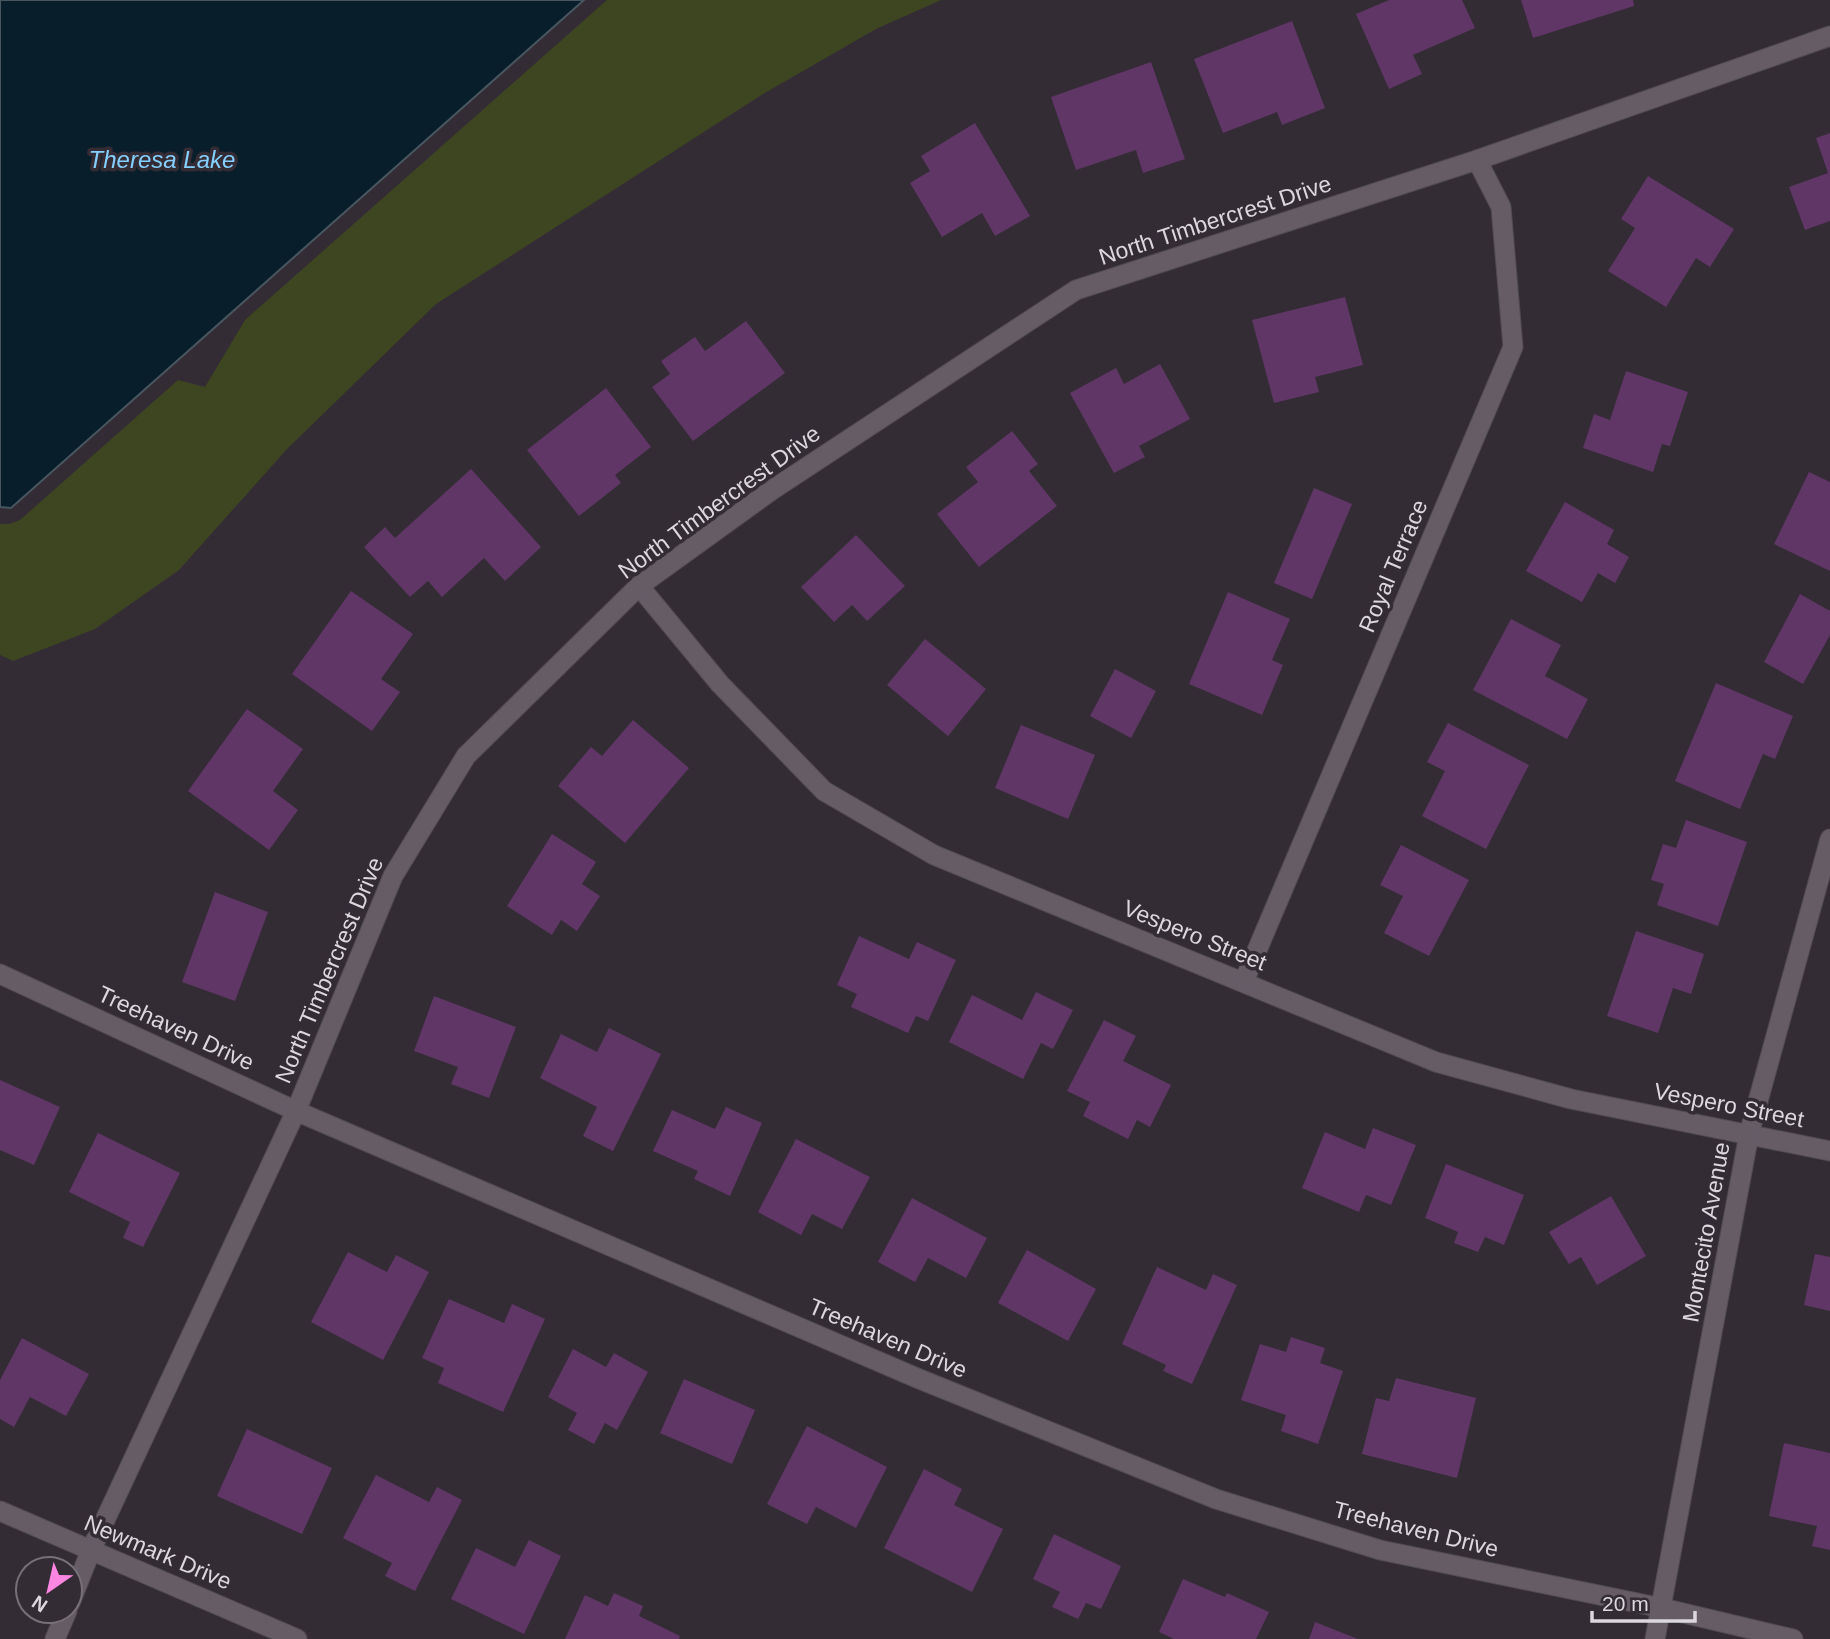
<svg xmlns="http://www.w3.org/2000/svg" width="1830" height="1639" font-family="Helvetica,sans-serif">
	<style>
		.green { fill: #3e4621 }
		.water { fill: #081e2a; stroke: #485660; stroke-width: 2 }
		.building { fill: #5f3666 }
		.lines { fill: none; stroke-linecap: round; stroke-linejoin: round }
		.minor-casing { stroke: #514b52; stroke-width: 21 }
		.tertiary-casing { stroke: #514b52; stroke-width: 21 }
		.minor { stroke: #655c66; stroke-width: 19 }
		.tertiary { stroke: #655c66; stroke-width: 19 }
		.labels { text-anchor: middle; stroke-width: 7; stroke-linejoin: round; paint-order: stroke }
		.street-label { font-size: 23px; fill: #dcd7dd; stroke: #342c35 }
		.water-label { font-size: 24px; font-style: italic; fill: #84cffc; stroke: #342c35 }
	</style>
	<rect width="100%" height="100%" fill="#342c35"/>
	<path class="green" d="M607,0h334l-65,29 -113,65 -327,210 -150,146 -107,120 -84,59 -82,32 -13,-6v-131h9l11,-4 158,-140 27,7 40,-67z"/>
	<path class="water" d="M0,0h584l-573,508 -11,-1z"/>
	<g class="building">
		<path d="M1389,0h73l13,28 -62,27 9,19 -33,15 -33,-75z"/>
		<path d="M1521,0h112l1,6 -101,32z"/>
		<path d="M1292,21l33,87 -43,17 -5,-13 -54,21 -29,-74z"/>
		<path d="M1151,62l34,97 -42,14 -7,-23 -60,20 -25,-73z"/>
		<path d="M975,123l55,93 -35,20 -13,-23 -40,24 -32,-54 20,-12 -9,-15z"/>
		<path d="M1830,133v88l-25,9 -16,-43 39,-14 -12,-35z"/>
		<path d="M1648,176l86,53 -24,38 -14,-9 -30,49 -58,-36 27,-43 -14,-9z"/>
		<path d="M1345,297l18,68 -48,12 4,15 -45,11 -22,-83z"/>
		<path d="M746,321l39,52 -92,68 -41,-54 18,-13 -9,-13 34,-24 10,14z"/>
		<path d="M1160,364l30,55 -51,27 6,11 -31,16 -44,-80 46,-25 8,16z"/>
		<path d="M1626,371l62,21 -18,54 -8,-2 -9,28 -70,-24 11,-34 16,6z"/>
		<path d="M606,388l45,59 -36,28 6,8 -42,33 -52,-66z"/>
		<path d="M1012,431l26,33 -9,7 28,35 -78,61 -42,-53 41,-32 -12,-15z"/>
		<path d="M471,469l70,78 -36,34 -21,-23 -42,39 -14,-16 -18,16 -46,-50 21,-20 10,11z"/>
		<path d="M1809,472l21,10v89l-56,-27z"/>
		<path d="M1314,488l38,16 -40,95 -38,-16z"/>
		<path d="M1565,502l49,28 -7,14 22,13 -14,26 -17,-10 -16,29 -56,-31z"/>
		<path d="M856,535l49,51 -38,35 -15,-16 -18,17 -33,-35z"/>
		<path d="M351,591l62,43 -32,45 19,13 -28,39 -80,-57z"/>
		<path d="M1228,592l62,27 -18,41 11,5 -21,50 -73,-31z"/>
		<path d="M1800,594l30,17v24l-27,49 -39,-22z"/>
		<path d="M1511,619l50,26 -16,31 43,23 -21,40 -94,-49z"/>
		<path d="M925,639l61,50 -38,47 -61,-51z"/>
		<path d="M1115,669l41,22 -25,47 -41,-22z"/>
		<path d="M1716,683l77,33 -18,43 -12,-5 -23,55 -65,-28z"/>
		<path d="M247,709l56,40 -30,42 25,19 -29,40 -81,-59z"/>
		<path d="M633,720l56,48 -64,75 -67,-57 33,-39 11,9z"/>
		<path d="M1448,723l81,42 -43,84 -64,-33 23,-45 -18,-9z"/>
		<path d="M1021,725l74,30 -27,64 -73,-31z"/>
		<path d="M1686,820l61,22 -29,84 -61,-21 7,-21 -13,-4 12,-36 13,4z"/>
		<path d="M552,834l44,28 -14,22 18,12 -23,35 -16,-11 -9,15 -45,-29z"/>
		<path d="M1401,845l68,35 -40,76 -45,-23 19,-37 -23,-11z"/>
		<path d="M215,892l53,20 -33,89 -53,-19z"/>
		<path d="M1636,931l68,23 -13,40 -18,-6 -15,45 -51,-17z"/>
		<path d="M859,936l50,23 8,-17 39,18 -28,61 -12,-5 -8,17 -57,-26 6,-13 -20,-9z"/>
		<path d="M1036,992l37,18 -20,39 -12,-6 -18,36 -74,-37 23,-47 50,25z"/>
		<path d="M434,996l82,31 -27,71 -38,-14 7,-17 -44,-16z"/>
		<path d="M1104,1020l32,16 -13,25 48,24 -21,42 -13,-7 -9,19 -45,-23 7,-14 -23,-11z"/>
		<path d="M609,1028l52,26 -48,97 -30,-15 14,-29 -57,-29 21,-44 36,18z"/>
		<path d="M0,1080l60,27 -26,58 -34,-15z"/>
		<path d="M726,1107l36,16 -32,73 -36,-17 4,-8 -45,-20 19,-41 43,19z"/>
		<path d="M1373,1128l43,17 -25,60 -25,-10 -7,17 -57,-24 23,-56 40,17z"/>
		<path d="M98,1133l82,40 -37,74 -20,-9 7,-16 -61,-30z"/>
		<path d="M796,1139l74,38 -28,52 -30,-15 -11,21 -43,-23z"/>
		<path d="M1446,1164l78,31 -20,50 -19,-8 -7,15 -24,-9 4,-11 -33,-14z"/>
		<path d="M1611,1196l35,60 -49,29 -16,-28 -12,7 -20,-32z"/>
		<path d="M912,1198l75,40 -21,40 -38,-20 -13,24 -37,-20z"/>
		<path d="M1027,1250l69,39 -28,52 -70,-38z"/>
		<path d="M348,1252l39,20 9,-17 33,17 -46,88 -72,-38z"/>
		<path d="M1815,1254l15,3v54l-26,-6z"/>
		<path d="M1157,1267l49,23 7,-16 24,11 -45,99 -29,-13 3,-6 -44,-21z"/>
		<path d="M449,1299l55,24 8,-19 33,15 -42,93 -65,-29 6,-15 -22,-10z"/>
		<path d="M1291,1337l34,11 -5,15 23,8 -25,73 -37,-13 5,-16 -45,-15 19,-56 26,8z"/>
		<path d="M22,1338l67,36 -23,42 -36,-19 -16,30 -14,-8v-39z"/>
		<path d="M573,1349l33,18 8,-14 34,19 -31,58 -12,-7 -11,21 -26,-14 9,-17 -29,-16z"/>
		<path d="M1396,1378l80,20 -19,80 -95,-24 14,-56 13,3z"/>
		<path d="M684,1379l71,31 -23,54 -72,-31z"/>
		<path d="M807,1426l80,41 -31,61 -40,-21 -9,17 -40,-20z"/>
		<path d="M247,1429l85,39 -30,66 -85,-38z"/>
		<path d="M1784,1443l46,10v97l-18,-4 5,-20 -48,-10z"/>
		<path d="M924,1469l38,20 -8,16 49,24 -31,63 -88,-44z"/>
		<path d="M376,1475l53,27 8,-15 25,13 -47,91 -30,-15 7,-13 -49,-25z"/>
		<path d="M1054,1534l67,32 -20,43 -15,-6 -8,16 -26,-12 8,-15 -27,-13z"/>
		<path d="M529,1540l32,16 -37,78 -73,-35 25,-51 39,19z"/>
		<path d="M1183,1579l42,18 2,-4 42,19 -13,27h-82l-15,-7z"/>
		<path d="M614,1593l29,13 -4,10 41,20 -1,3h-114l20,-44 23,11z"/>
		<path d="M1315,1622l43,17h-49z"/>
	</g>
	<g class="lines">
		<g class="minor-casing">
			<g id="minor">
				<path d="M639,586l81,98 104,107 110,64 502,207 135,37 259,52"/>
				<path d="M0,974l296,137 621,267 299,121 164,51 282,58 131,31"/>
				<path d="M1244,981l269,-634 -12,-140 -24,-47"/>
				<path d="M70,1603l21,-53 205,-439 97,-235 73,-120 173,-170 133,-96 304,-200 401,-130 353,-124"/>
				<path d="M55,1639l12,-28"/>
				<path d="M1655,1639l94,-505 81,-295"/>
			</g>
		</g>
		<g class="tertiary-casing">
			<path id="tertiary" d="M0,1511l297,128"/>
		</g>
		<use href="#minor" class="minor"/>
		<use href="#tertiary" class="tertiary"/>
	</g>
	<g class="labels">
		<g class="street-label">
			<text transform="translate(1215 220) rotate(-18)" y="8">North Timbercrest Drive</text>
			<text transform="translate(719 502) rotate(-36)" y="8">North Timbercrest Drive</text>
			<text transform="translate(1393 566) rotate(-67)" y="8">Royal Terrace</text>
			<text transform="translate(1195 935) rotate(22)" y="8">Vespero Street</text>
			<text transform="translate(329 970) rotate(-67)" y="8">North Timbercrest Drive</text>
			<text transform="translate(176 1028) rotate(25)" y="8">Treehaven Drive</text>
			<text transform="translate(1729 1105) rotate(11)" y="8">Vespero Street</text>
			<text transform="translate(1706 1232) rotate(-80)" y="8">Montecito Avenue</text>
			<text transform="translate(888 1338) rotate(23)" y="8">Treehaven Drive</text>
			<text transform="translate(1416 1529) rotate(14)" y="8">Treehaven Drive</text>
			<text transform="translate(158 1552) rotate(23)" y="8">Newmark Drive</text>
		</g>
		<g class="water-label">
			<text x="162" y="168">Theresa Lake</text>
		</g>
	</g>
	<g transform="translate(49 1590) rotate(214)"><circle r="33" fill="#342c35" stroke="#777078" stroke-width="2"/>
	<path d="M0-5L12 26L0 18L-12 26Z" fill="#fd86e3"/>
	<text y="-10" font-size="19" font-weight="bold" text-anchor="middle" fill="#dcd7dd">N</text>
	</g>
	<path d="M1592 1611v10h103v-10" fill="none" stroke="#dcd7dd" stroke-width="3.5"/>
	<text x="1602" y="1611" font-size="21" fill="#dcd7dd" stroke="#342c35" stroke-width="5" paint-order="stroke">20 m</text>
</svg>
